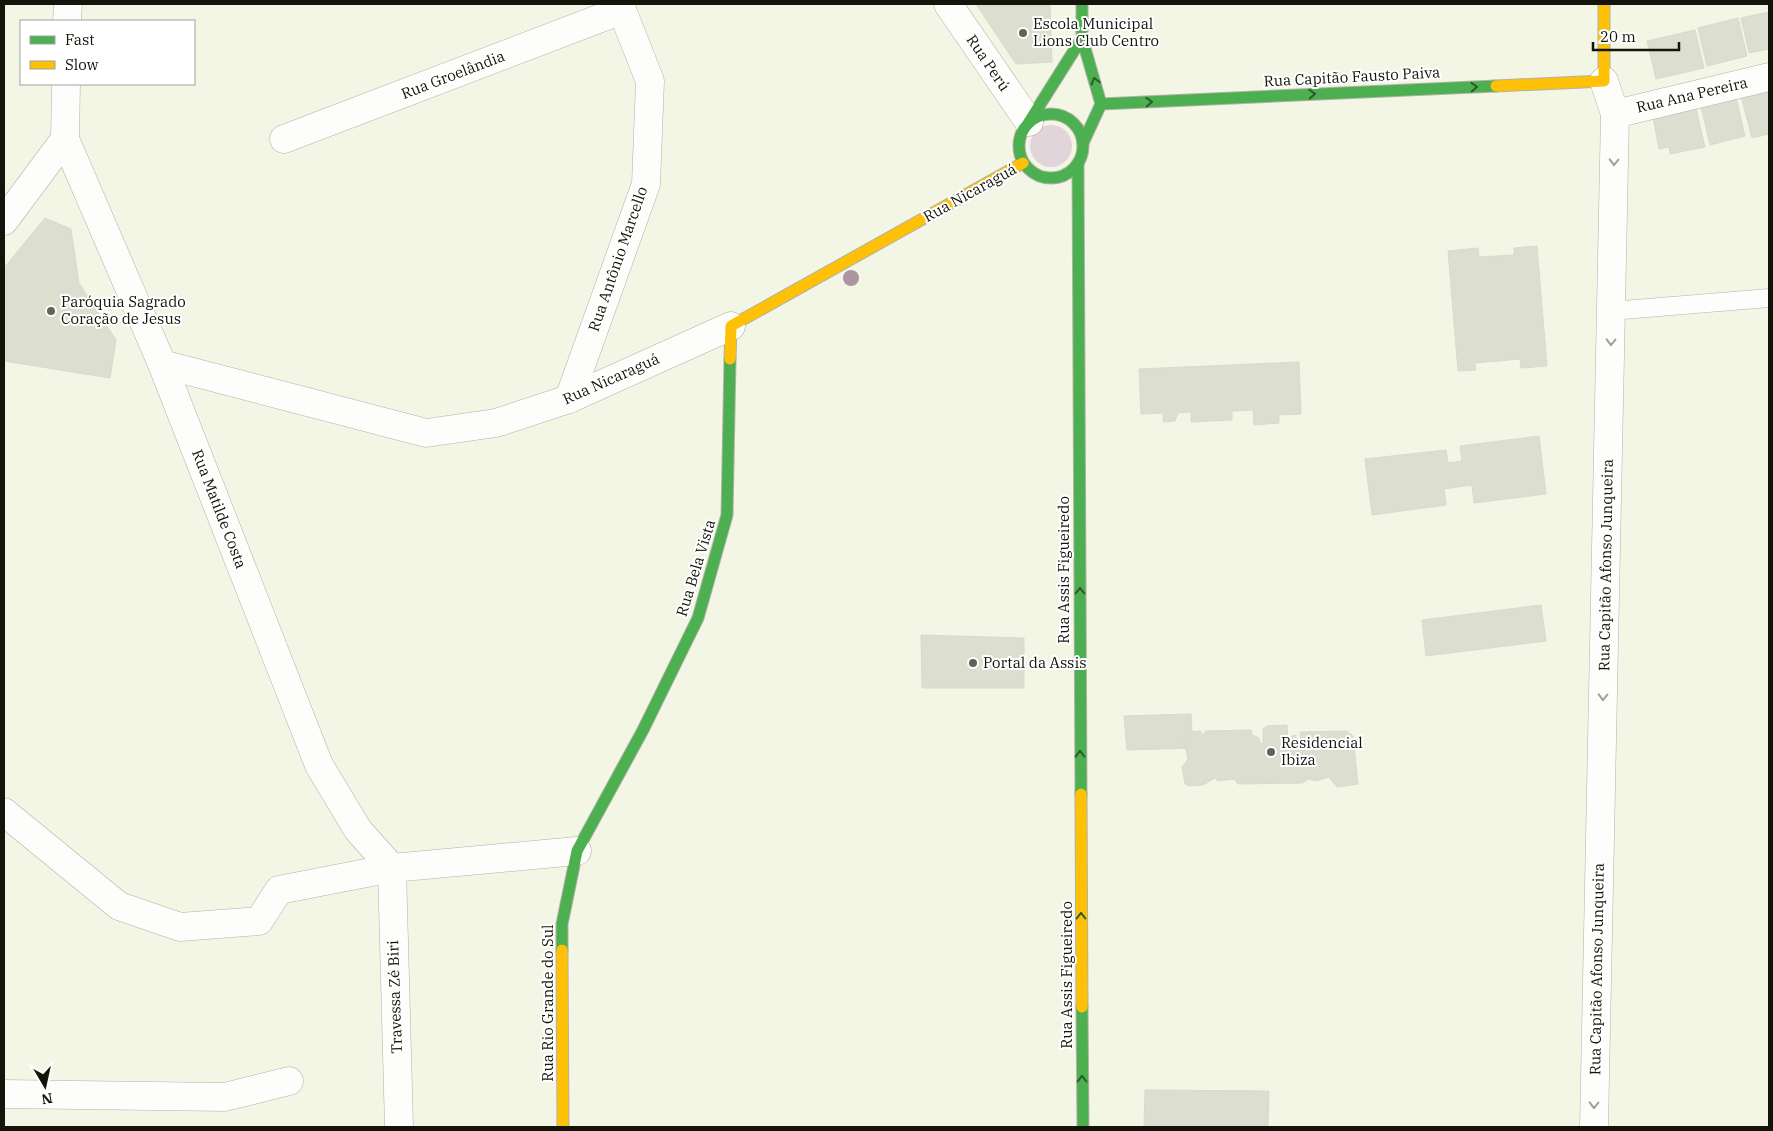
<svg xmlns="http://www.w3.org/2000/svg" width="1773" height="1131" font-family="'IBM Plex Serif',serif">
	<style>
		.green { fill: #e2d5d9 }
		.building { fill: #dcded0; stroke: #d8dacd }
		.lines { fill: none; stroke-linecap: round; stroke-linejoin: round }
		.lane-casing { stroke: #b1b2a6; stroke-width: 19 }
		.street-casing { stroke: #b1b2a6; stroke-width: 29 }
		.fast-casing { stroke: #b1b2a6; stroke-width: 13 }
		.slow-casing { stroke: #b1b2a6; stroke-width: 13 }
		.lane { stroke: #fdfefb; stroke-width: 18 }
		.street { stroke: #fdfefb; stroke-width: 28 }
		.fast { stroke: #4caf50; stroke-width: 11 }
		.slow { stroke: #ffc107; stroke-width: 11 }
		.tree { fill: #ac95a1 }
		.oneway { stroke: #2d5a2a }
		.oneway2 { stroke: #9fa09b }
		.poi-dot { fill: #616357; stroke: #fff; stroke-width: 2 }
		.labels { text-anchor: middle; stroke-width: 4; stroke-linejoin: round; paint-order: stroke }
		.poi-label { font-size: 15px; fill: #13140a; stroke: #fff; text-anchor: start }
		.street-label { font-size: 15px; fill: #13140a; stroke: #fff }
	</style>
	<rect width="100%" height="100%" fill="#f3f5e5"/>
	<circle class="green" cx="1051" cy="146" r="21"/>
	<g class="building">
		<path d="M976,4h74l2,58 -36,2z"/>
		<path d="M1769,12v37l-20,4 -8,-35z"/>
		<path d="M1738,18l9,38 -40,10 -9,-38z"/>
		<path d="M1695,30l9,38 -48,11 -9,-38z"/>
		<path d="M1769,89v45l-17,4 -11,-42z"/>
		<path d="M1736,97l9,39 -35,9 -9,-39z"/>
		<path d="M1696,108l9,39 -35,7 -1,-7 -10,2 -6,-32z"/>
		<path d="M45,218l26,11 8,54 37,57 -6,38 -106,-17v-93z"/>
		<path d="M1537,246l10,120 -26,2 -1,-9 -45,4 1,7 -18,1 -10,-120 30,-3 1,9 35,-2v-7z"/>
		<path d="M1299,362l2,52 -22,1v8l-25,2 -1,-15 -21,1v9l-41,2v-10l-13,1 -3,8 -12,1v-9l-22,1 -2,-45z"/>
		<path d="M1539,436l7,58 -72,9 -2,-18 -28,4 2,16 -74,10 -7,-56 81,-9 2,13 14,-2 -2,-15z"/>
		<path d="M1541,605l5,36 -120,15 -4,-36z"/>
		<path d="M921,635l103,3v50h-102z"/>
		<path d="M1191,714l2,34 -66,2 -3,-34z"/>
		<path d="M1287,725l1,16 4,-5 4,-1 -1,10h3l3,-5 -1,-8 47,-1 6,5 5,48 -21,3 -8,-10 -12,4 -8,-2 -7,4 -64,1 -4,-5 -16,2 -3,-3 -12,7 -14,1 -4,-2 -3,-17 6,-8 -5,-23 6,-4 11,-1 3,4 3,-4 45,-1 1,5 7,3 1,5 3,1v-15l4,-3z"/>
		<path d="M1145,1090l124,1 -1,36h-124z"/>
	</g>
	<g class="lines">
		<g class="lane-casing">
			<path id="lane" d="M1611,311l158,-13"/>
		</g>
		<g class="street-casing">
			<g id="street">
				<path d="M948,4l81,118"/>
				<path d="M67,21l1,-17"/>
				<path d="M66,84l-1,55 97,225 157,401 39,65 34,38 7,259"/>
				<path d="M1615,114l154,-37"/>
				<path d="M284,139l338,-129"/>
				<path d="M4,221l61,-82"/>
				<path d="M162,364l264,69 70,-10 73,-24 162,-73"/>
				<path d="M569,399l77,-215 4,-103 -28,-71 -7,-6"/>
				<path d="M4,812l115,94 61,21 79,-6 20,-31 113,-22 185,-17"/>
				<path d="M4,1094l221,3 64,-16"/>
				<path d="M1594,1127l21,-1013 -11,-33"/>
			</g>
		</g>
		<g class="fast-casing">
			<g id="fast">
				<path d="M1082,4v34"/>
				<path d="M1101,104l395,-18"/>
				<circle cx="1051" cy="146" r="32"/>
				<path d="M1029,122l53,-84 19,66 -18,39"/>
				<path d="M1078,163l3,631"/>
				<path d="M562,950v-26l15,-73 66,-121 55,-112 29,-103 3,-156"/>
				<path d="M1082,1007l1,120"/>
			</g>
		</g>
		<g class="slow-casing">
			<g id="slow">
				<path d="M1496,86l108,-5v-77"/>
				<path d="M730,359l1,-33 292,-163"/>
				<path d="M1081,794l1,213"/>
				<path d="M562,950l1,177"/>
			</g>
		</g>
		<use href="#lane" class="lane"/>
		<use href="#street" class="street"/>
		<use href="#fast" class="fast"/>
		<use href="#slow" class="slow"/>
	</g>
	<circle class="tree" cx="851" cy="278" r="8"/>
	<defs><path id="oneway-chevron" d="M-2-3.5L2.5 0L-2 3.5" fill="none" stroke-width="1.6" stroke-linecap="round" stroke-linejoin="round" transform="scale(1.25)"/></defs>
	<g class="oneway">
		<use href="#oneway-chevron" transform="translate(1095 81) rotate(-106)"/>
		<use href="#oneway-chevron" transform="translate(1474 87) rotate(-3)"/>
		<use href="#oneway-chevron" transform="translate(1312 94) rotate(-3)"/>
		<use href="#oneway-chevron" transform="translate(1149 102) rotate(-3)"/>
		<use href="#oneway-chevron" transform="translate(1080 591) rotate(-90)"/>
		<use href="#oneway-chevron" transform="translate(1080 754) rotate(-90)"/>
		<use href="#oneway-chevron" transform="translate(1081 916) rotate(-90)"/>
		<use href="#oneway-chevron" transform="translate(1082 1079) rotate(-90)"/>
	</g>
	<g class="oneway2">
		<use href="#oneway-chevron" transform="translate(1614 162) rotate(91)"/>
		<use href="#oneway-chevron" transform="translate(1611 342) rotate(91)"/>
		<use href="#oneway-chevron" transform="translate(1603 697) rotate(91)"/>
		<use href="#oneway-chevron" transform="translate(1594 1105) rotate(91)"/>
	</g>
	<g class="poi-dot">
		<circle cx="1023" cy="33" r="5"/>
		<circle cx="51" cy="311" r="5"/>
		<circle cx="973" cy="663" r="5"/>
		<circle cx="1271" cy="752" r="5"/>
	</g>
	<g class="labels">
		<g class="poi-label">
			<text x="1033" y="29">Escola Municipal<tspan x="1033" dy="17">Lions Club Centro</tspan></text>
			<text x="61" y="307">Paróquia Sagrado<tspan x="61" dy="17">Coração de Jesus</tspan></text>
			<text x="983" y="668">Portal da Assis</text>
			<text x="1281" y="748">Residencial<tspan x="1281" dy="17">Ibiza</tspan></text>
		</g>
		<g class="street-label">
			<text transform="translate(988 63) rotate(56)" y="5">Rua Perú</text>
			<text transform="translate(453 75) rotate(-21)" y="5">Rua Groelândia</text>
			<text transform="translate(1352 77) rotate(-3)" y="5">Rua Capitão Fausto Paiva</text>
			<text transform="translate(1692 95) rotate(-13)" y="5">Rua Ana Pereira</text>
			<text transform="translate(970 193) rotate(-29)" y="5">Rua Nicaraguá</text>
			<text transform="translate(618 259) rotate(-71)" y="5">Rua Antônio Marcello</text>
			<text transform="translate(611 379) rotate(-24)" y="5">Rua Nicaraguá</text>
			<text transform="translate(219 509) rotate(69)" y="5">Rua Matilde Costa</text>
			<text transform="translate(1606 565) rotate(-89)" y="5">Rua Capitão Afonso Junqueira</text>
			<text transform="translate(696 568) rotate(-73)" y="5">Rua Bela Vista</text>
			<text transform="translate(1064 570) rotate(-90)" y="5">Rua Assis Figueiredo</text>
			<text transform="translate(1597 969) rotate(-89)" y="5">Rua Capitão Afonso Junqueira</text>
			<text transform="translate(1067 975) rotate(-90)" y="5">Rua Assis Figueiredo</text>
			<text transform="translate(395 997) rotate(-92)" y="5">Travessa Zé Biri</text>
			<text transform="translate(548 1003) rotate(-90)" y="5">Rua Rio Grande do Sul</text>
		</g>
	</g>
	<rect width="1773" height="1131" fill="none" stroke="#13140a" stroke-width="10"/>
	<rect x="20" y="20" width="175" height="65" fill="#ffffff" stroke="#a1a19d"/>
	<rect x="30" y="36" width="25" height="8" fill="#4caf50" stroke="#a1a19d"/>
	<text x="65" y="45" font-size="15" fill="#13140a">Fast</text>
	<rect x="30" y="61" width="25" height="8" fill="#ffc107" stroke="#a1a19d"/>
	<text x="65" y="70" font-size="15" fill="#13140a">Slow</text>
	<g transform="translate(45 1086) rotate(171)" stroke="#ffffff" stroke-width="4" paint-order="stroke">
	<path d="M0-4L9 19L0 12L-9 19Z" fill="#13140a"/>
	<text y="-8" font-size="14" font-weight="bold" text-anchor="middle" fill="#13140a">N</text>
	</g>
	<path d="M1593 42v8h86v-8" fill="none" stroke="#13140a" stroke-width="2.5"/>
	<text x="1600" y="42" font-size="15" fill="#13140a" stroke="#ffffff" stroke-width="4" paint-order="stroke">20 m</text>
</svg>
